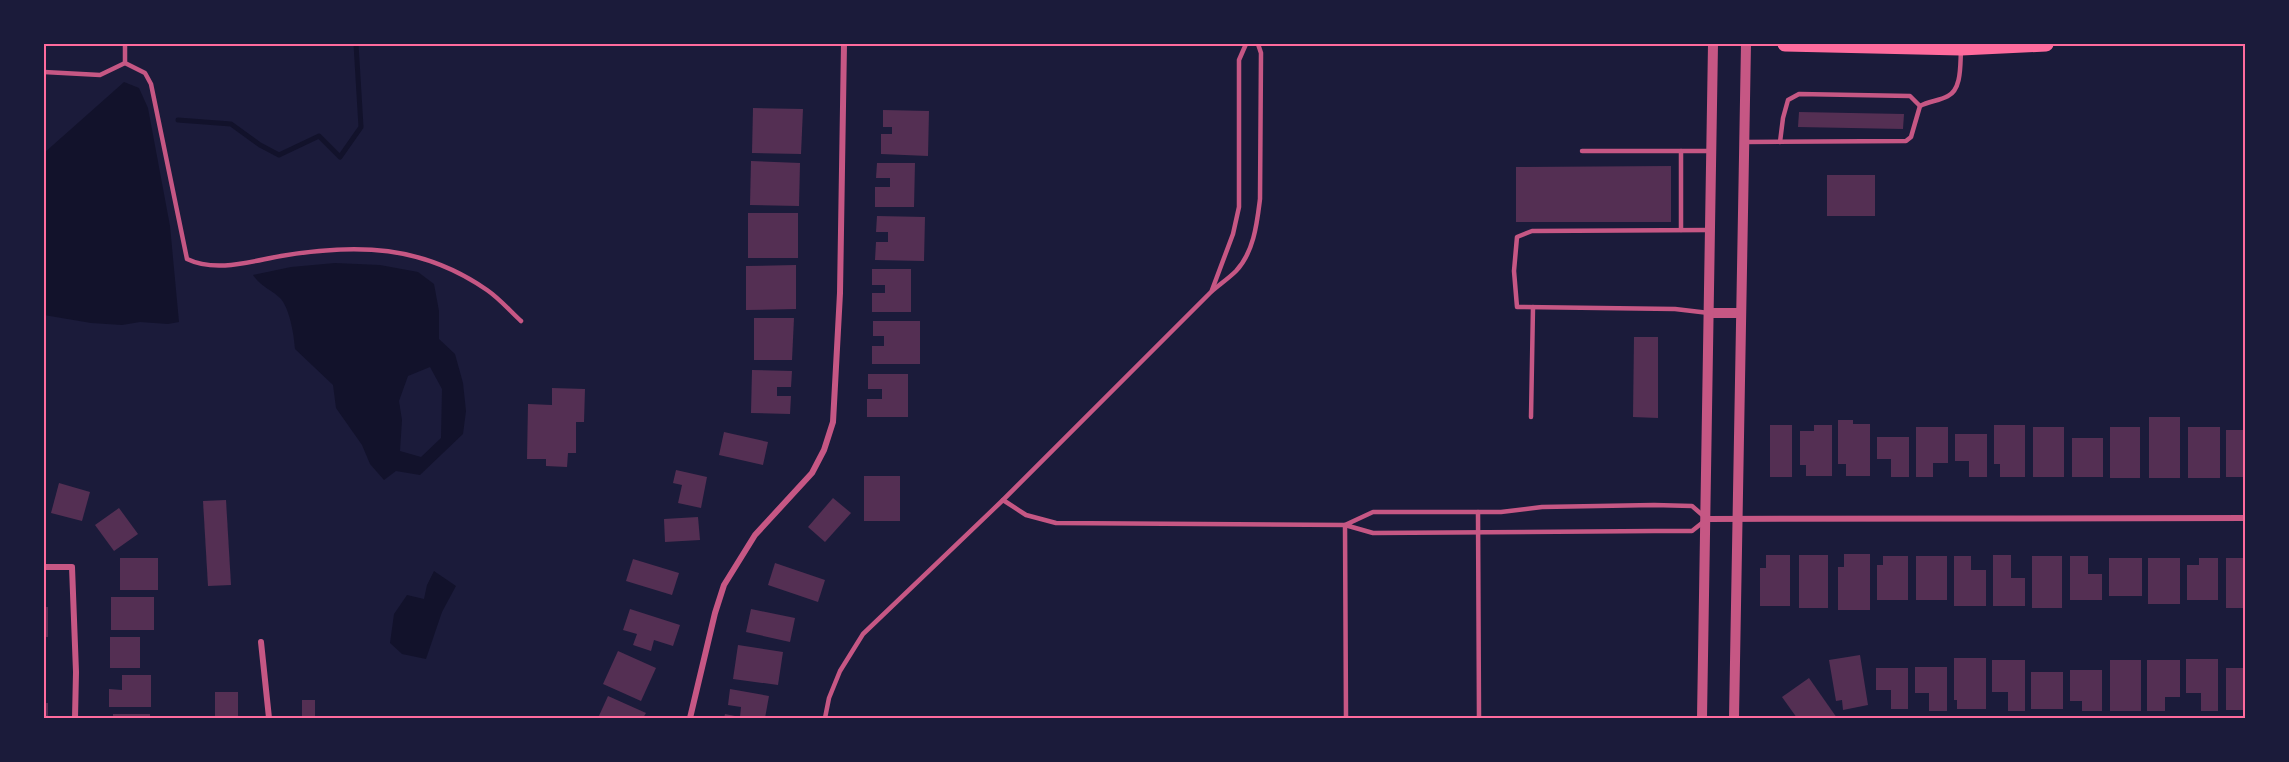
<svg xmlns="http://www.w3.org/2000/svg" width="2289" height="762" font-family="'Public Sans',sans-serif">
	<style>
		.water { fill: #12122b; fill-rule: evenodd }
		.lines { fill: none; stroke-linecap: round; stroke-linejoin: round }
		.stream { stroke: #12122b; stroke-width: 5 }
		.building { fill: #542f53 }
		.service { stroke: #c65784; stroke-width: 4.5 }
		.minor { stroke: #c65784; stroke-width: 6 }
		.tertiary { stroke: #c65784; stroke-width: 10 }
		.primary { stroke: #ff6b9d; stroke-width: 15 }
		.neatline { fill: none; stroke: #ff6b9d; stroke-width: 2 }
	</style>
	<rect width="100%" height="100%" fill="#1b1b3a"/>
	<g class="water">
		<path d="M124,82l15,6 9,20 22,118 9,96 -11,2 -28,-2 -18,3 -31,-2 -47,-8v-162z"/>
		<path d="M335,263l45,2 38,7 16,12 5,27v28l16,15 8,29 3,28 -3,23 -43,41 -24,-4 -12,9 -14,-16 -8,-19 -26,-37 -3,-23 -38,-36c-1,-14 -5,-39 -14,-50 -8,-9 -19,-11 -28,-24l38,-8zM430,367l12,22 -1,49 -20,19 -21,-6 2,-31 -3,-19 9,-25z"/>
		<path d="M434,571l22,15 -14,26 -16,47 -24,-5 -12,-11 4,-29 13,-19 17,4 3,-14z"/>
	</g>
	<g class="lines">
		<path class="stream" d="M178,120l53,4 29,21 19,10 40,-19 21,21 21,-30 -5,-83"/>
	</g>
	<g class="building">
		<path d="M753,108l50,1 -2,45 -49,-1z"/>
		<path d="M883,110l46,1 -1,45 -47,-2v-20h11v-7h-9z"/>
		<path d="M1799,112l105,2 -1,15 -105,-2z"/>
		<path d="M751,161l49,2 -1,43 -49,-1z"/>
		<path d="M877,163h38l-1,44h-39v-20h15v-9h-14z"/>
		<path d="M1671,166v56h-155v-55z"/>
		<rect x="1827" y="175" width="48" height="41"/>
		<rect x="748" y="213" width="50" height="45"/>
		<path d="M877,216l48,1 -1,44 -49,-1 1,-18h12v-10h-12z"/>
		<path d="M796,265v44l-50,1v-44z"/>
		<path d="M872,269h39v43h-39v-19h13v-8h-13z"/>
		<path d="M754,318h40l-2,42h-38z"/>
		<path d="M873,321h47v43h-48v-18h12v-10h-11z"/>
		<path d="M1634,337h24v81l-25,-1z"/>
		<path d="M752,370l40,1 -1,16h-14v9h14l-1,18 -39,-1z"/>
		<path d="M868,374h40v43h-41v-18h15v-10h-14z"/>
		<path d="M552,388l33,1 -1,33h-8v31h-8l-1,14 -21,-1v-7h-19l1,-55 24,1z"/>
		<rect x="2149" y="417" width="31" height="61"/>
		<path d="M1838,420h15v4h17v52h-24v-12h-8z"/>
		<rect x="1770" y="425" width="22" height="52"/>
		<path d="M1814,425h18v51h-26v-11h-6v-34h14z"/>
		<path d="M1994,425h31v52h-25v-13h-6z"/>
		<path d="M1916,427h32v36h-15v14h-17z"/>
		<rect x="2033" y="427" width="31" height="50"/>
		<rect x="2110" y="427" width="30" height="51"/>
		<rect x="2188" y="427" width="32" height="51"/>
		<rect x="2226" y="430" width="20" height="47"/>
		<path d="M724,432l44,10 -5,23 -44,-10z"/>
		<path d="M1955,434h32v43h-18v-16h-14z"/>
		<path d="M1877,437h32v40h-18v-18h-14z"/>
		<rect x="2072" y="438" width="31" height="39"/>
		<path d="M676,470l31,7 -6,31 -23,-5 4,-18 -9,-2z"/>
		<rect x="864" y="476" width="36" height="45"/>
		<path d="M59,483l31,9 -8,29 -31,-8z"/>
		<path d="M833,498l18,15 -26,29 -17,-15z"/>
		<path d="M226,500l5,85 -23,1 -5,-85z"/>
		<path d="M119,508l19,26 -24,17 -19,-26z"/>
		<path d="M698,517l2,23 -35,2 -1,-23z"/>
		<path d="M1844,554h26v56h-32v-43h6z"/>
		<path d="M1766,555h24v51h-30v-38h6z"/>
		<rect x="1799" y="555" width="29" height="53"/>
		<path d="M1993,555h18v23h14v28h-32z"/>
		<path d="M1883,556h25v44h-31v-35h6z"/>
		<rect x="1916" y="556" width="31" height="44"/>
		<path d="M1954,556h17v14h15v36h-32z"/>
		<rect x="2032" y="556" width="30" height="52"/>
		<path d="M2070,556h18v18h14v26h-32z"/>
		<rect x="120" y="558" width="38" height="32"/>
		<rect x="2109" y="558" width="33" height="38"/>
		<rect x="2148" y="558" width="32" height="46"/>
		<path d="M2199,558h19v42h-31v-35h12z"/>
		<path d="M2226,558h17l3,50h-20z"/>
		<path d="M633,559l46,14 -7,22 -46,-14z"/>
		<path d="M775,563l50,17 -7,22 -50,-17z"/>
		<rect x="111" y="597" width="43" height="33"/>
		<rect x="44" y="607" width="4" height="30"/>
		<path d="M630,609l50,16 -7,21 -19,-6 -3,11 -18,-6 4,-11 -14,-4z"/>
		<path d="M751,609l44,9 -5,24 -44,-10z"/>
		<rect x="110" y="637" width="30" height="31"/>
		<path d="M738,645l45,7 -5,33 -45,-6z"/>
		<path d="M618,651l38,17 -15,33 -38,-17z"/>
		<path d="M1860,655l8,50 -25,5 -1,-10 -6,1 -7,-41z"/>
		<path d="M1954,658h32v51h-29v-9h-3z"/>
		<path d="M2186,659h32v52h-17v-18h-15z"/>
		<path d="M1992,660h33v51h-17v-19h-16z"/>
		<rect x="2110" y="660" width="31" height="51"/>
		<path d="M2147,660h33v37h-15v14h-18z"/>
		<path d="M1915,667h32v44h-18v-18h-14z"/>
		<path d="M1876,668h32v41h-17v-19h-15z"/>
		<path d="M2226,668h20v35h-3v7h-17z"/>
		<path d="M2070,670h32v41h-20v-10h-12z"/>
		<rect x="2031" y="672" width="32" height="37"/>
		<path d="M122,675h29v32h-42v-18l13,1z"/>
		<path d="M1809,678l28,40h-40l-15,-21z"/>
		<path d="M730,689l39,7 -4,22h-41l1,-4 15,3 1,-10 -13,-2z"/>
		<rect x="215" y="692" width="23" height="26"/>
		<path d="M608,696l38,17 -3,5h-45z"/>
		<rect x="302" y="700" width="13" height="18"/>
		<rect x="44" y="703" width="4" height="15"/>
		<rect x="113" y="714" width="37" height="4"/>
	</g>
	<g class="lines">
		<g class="service">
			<path d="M125,44v19l20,10 6,11 36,175c29,14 65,2 94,-3 76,-13 141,-11 206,34 13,9 23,21 34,31"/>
			<path d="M44,72l56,3 25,-12"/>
			<path d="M1744,142l162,-1 5,-4 9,-31c9,-5 19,-5 28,-10 14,-7 12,-32 13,-45"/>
			<path d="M1780,142l3,-24 5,-18 11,-6 111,2 10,10"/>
			<path d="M1582,151h129"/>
			<path d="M1681,230v-79"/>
			<path d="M1212,290l21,-56 6,-27v-147l7,-16"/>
			<path d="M1709,313l-34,-4 -158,-2 -3,-36 3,-34 15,-6 177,-1"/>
			<path d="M1531,417l2,-110"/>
			<path d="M1003,500l23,15 30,8 289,2 1,193"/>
			<path d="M1654,505l38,1 15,13 -15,12h-37l-282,2 -28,-8 28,-13h128l41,-5z"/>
			<path d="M1478,512l1,206"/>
			<path d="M825,718l4,-20 11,-27 23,-37 140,-134 208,-208c8,-7 18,-14 25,-21 18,-19 21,-48 24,-72l1,-146 -3,-9"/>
		</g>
		<g class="minor">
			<path d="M1707,519l539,-1"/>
			<path d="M44,567h28l4,105 -1,46"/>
			<path d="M261,642l8,76"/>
			<path d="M690,718l25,-105 9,-28 31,-50 57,-62 12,-23 9,-28 7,-129 4,-249"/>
		</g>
		<g class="tertiary">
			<path d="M1709,313h31"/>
			<path d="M1702,718l11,-674"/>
			<path d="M1734,718l12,-674"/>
		</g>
		<path class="primary" d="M1785,44l176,4 85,-4"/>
	</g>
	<rect width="2289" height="762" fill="none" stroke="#1b1b3a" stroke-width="90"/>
	<rect x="45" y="45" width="2199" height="672" class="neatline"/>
</svg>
